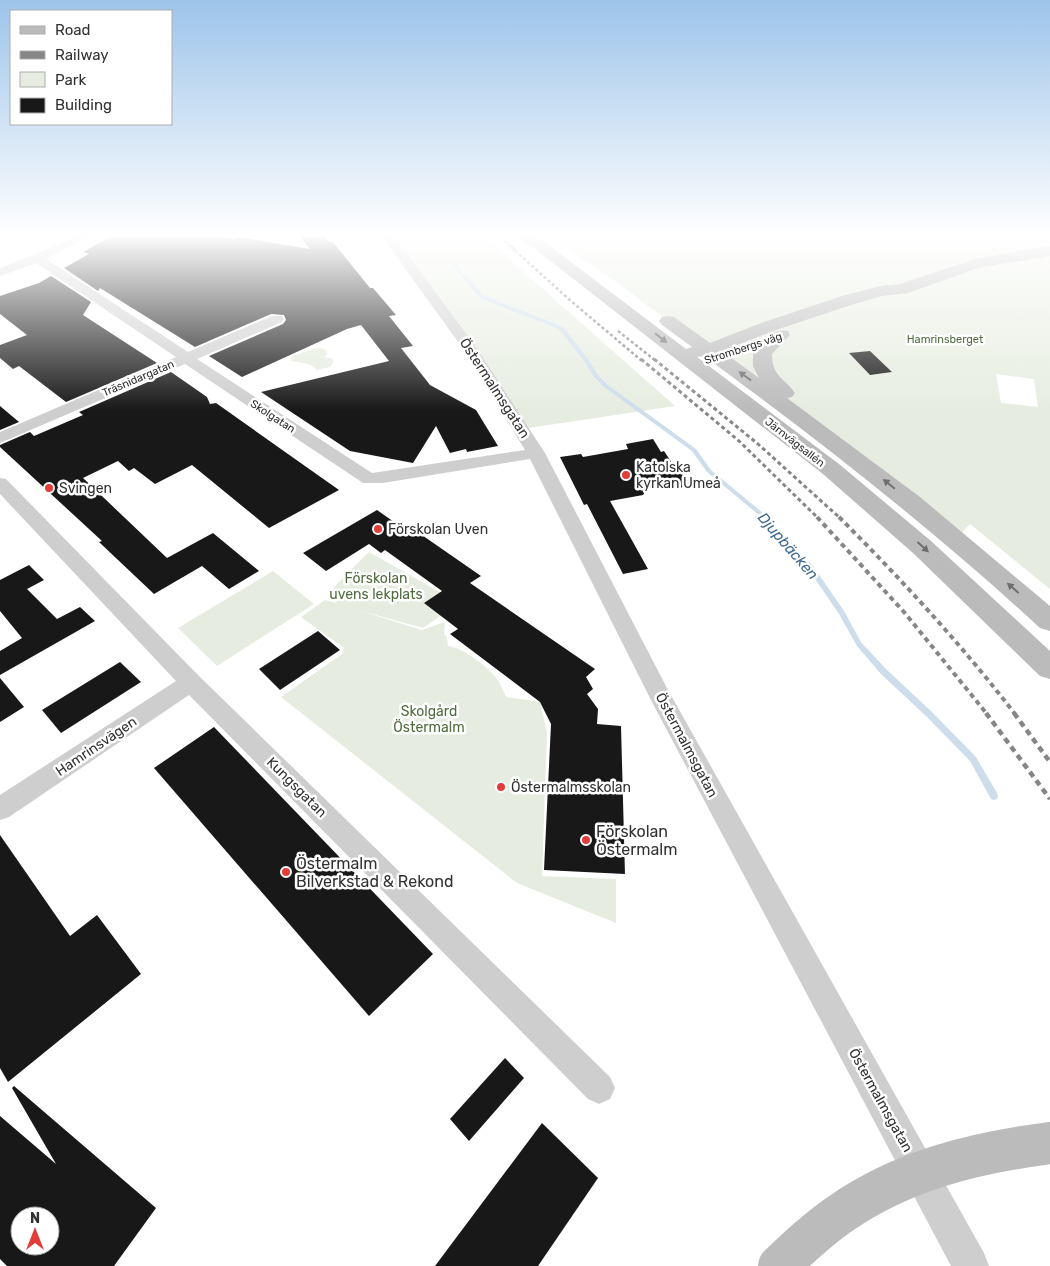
<svg xmlns="http://www.w3.org/2000/svg" width="1050" height="1266" font-family="Rubik,sans-serif">
	<style>
		.green { fill: #e6ede0; fill-rule: evenodd }
		.lines { fill: none; stroke-linecap: round; stroke-linejoin: round }
		.stream { fill: #cdddec; fill-rule: evenodd }
		.building { fill: #181818; fill-rule: evenodd }
		.street { fill: #cecece; fill-rule: evenodd }
		.secondary { fill: #bbb; fill-rule: evenodd }
		.rail-far3 { stroke: #868686; stroke-width: 2.5; stroke-dasharray: 3 2.5; stroke-linecap: butt }
		.rail-far2 { stroke: #868686; stroke-width: 3; stroke-dasharray: 4 3; stroke-linecap: butt }
		.rail-far1 { stroke: #868686; stroke-width: 4; stroke-dasharray: 5 4; stroke-linecap: butt }
		.rail { stroke: #868686; stroke-width: 4.5; stroke-dasharray: 6 4.5; stroke-linecap: butt }
		.secondary-bridge { stroke: #bbb; stroke-width: 42 }
		.oneway { fill: #6f6f6f }
		.poi-dot { fill: #e23d39; stroke: #fff; stroke-width: 2 }
		.labels { text-anchor: middle; stroke-width: 5; stroke-linejoin: round; paint-order: stroke }
		.far-park-label { font-size: 11px; fill: #4f6c3e; stroke: #fff }
		.far-street-label { font-size: 11px; fill: #313131; stroke: #fff }
		.street-label { font-size: 14px; fill: #313131; stroke: #fff }
		.poi-label { font-size: 14px; fill: #313131; stroke: #fff; text-anchor: start }
		.park-label { font-size: 14px; fill: #4f6c3e; stroke: #fff }
		.water-label { font-size: 15px; font-style: italic; fill: #3f6a92; stroke: #fff }
		.near-poi-label { font-size: 16px; fill: #313131; stroke: #fff; text-anchor: start }
	</style>
	<rect width="100%" height="100%" fill="#fff"/>
	<g class="green">
		<path d="M386,234h95l194,172 -153,23z"/>
		<path d="M547,234h503v355l-80,-65 -14,14 -337,-254zM870,351l22,21 -22,3 -20,-21zM996,374l38,5 4,28 -37,-4z"/>
		<path d="M321,348l5,2 1,4 -2,3 8,2v4l-3,4 -13,3c-8,-9 -17,-6 -27,-10l3,-5c10,-1 17,-7 28,-7z"/>
		<path d="M369,552l90,51 -36,25 -62,-17 61,19 23,-8 -1,12 3,3 1,9c15,1 40,21 49,33 4,5 6,12 9,18l34,5 7,30 -5,144 74,3v44l-99,-40 -236,-186 61,-43 2,-6 -43,-31 24,-17 12,3 -5,-4v-10z"/>
		<path d="M273,571l41,33 -97,62 -39,-38z"/>
	</g>
	<g class="lines">
		<path class="stream" d="M452,263h2l30,33 79,31 25,32 10,16 10,10 88,64 15,21 58,48 44,48 31,45 17,31 26,28 46,43 43,44 21,36 1,3 -1,3 -3,1 -3,-1 -21,-38 -43,-44 -46,-43 -24,-28 -18,-32 -30,-44 -44,-50 -58,-48 -15,-21 -88,-64 -10,-10 -10,-16 -25,-32 -79,-31 -28,-33z"/>
	</g>
	<g class="building">
		<path d="M116,234h93l26,5 3,-2 72,12 -12,-15h24l7,8h4l37,46h3l23,27 -7,1 24,30 -12,2 29,37 46,25 22,36 -31,6 -1,-3 -16,4 -14,-27 -23,37 -63,-12 -89,-59 128,-31 -28,-36 -14,4 -105,48 -33,-21 74,-32 3,-4 -2,-5 -13,-1 -76,33 -95,-59 -2,3 -34,-23 25,-14 -6,-2z"/>
		<path d="M51,276l40,26 -8,13 74,48 -91,39 -47,-36 -6,3 -13,-11v-13l27,-10 -27,-21v-18l39,-13z"/>
		<path d="M870,351l22,21 -22,3 -21,-22z"/>
		<path d="M171,372l36,25 3,7 6,-1 123,87 -70,38 -77,-63 -37,19 -21,-16 -5,3 -11,-10 -35,17 84,80 46,-25 46,38 -30,18 -27,-23 -48,28 -55,-52 3,-1 -102,-94v-2l30,-13 4,4 49,-21 -4,-3z"/>
		<path d="M0,406l19,16 -19,8z"/>
		<path d="M653,439l8,13 3,-1 8,12h3l15,23 -24,4 -9,-16 -14,21 -33,6 38,68 -25,5 -36,-70 -3,1 -24,-48 21,-3 2,3 45,-8 -2,-5z"/>
		<path d="M377,510l37,26 5,-3 62,43 -11,7 125,86 -9,8 7,12 -6,5 11,15 -1,15 24,2 4,148 -81,-4 7,-146 -11,-22 -90,-68 8,-5 -34,-26 18,-12 -57,-41 -4,3 -12,-9 -43,27 -23,-18z"/>
		<path d="M29,565l15,15 -17,9 30,30 23,-12 15,14 -95,54v-24l22,-13 -22,-27v-31z"/>
		<path d="M318,631l22,19 -60,40 -21,-21z"/>
		<path d="M120,662l21,20 -80,51 -19,-23z"/>
		<path d="M0,678l24,29 -24,15z"/>
		<path d="M214,727l219,227 -64,62 -215,-248z"/>
		<path d="M0,835l70,101 27,-21 44,59 -133,108 -8,-14z"/>
		<path d="M505,1058l19,20 -55,63 -19,-22z"/>
		<path d="M14,1086l142,122 -42,58h-107l-7,-7v-143l56,48 -44,-76zM20,1216h30v30h-30z"/>
		<path d="M542,1123l56,55 -60,88h-103z"/>
	</g>
	<g class="lines">
		<g class="street">
			<path d="M79,234h16l-49,25 142,93 84,-36h10l2,3 -2,3 -85,37 175,114 153,-23 -61,-100 -84,-116h12l84,113 69,106 123,237 316,563 5,13h-38l-299,-564 -122,-243 -147,24h-20l-178,-119 -185,79v-11l176,-75 -140,-94 -36,13v-8l51,-20z"/>
			<path d="M0,478l6,1 193,197 411,401 5,11 -5,11 -11,5 -11,-5 -399,-404 -180,122 -9,3v-25l176,-114 -176,-187z"/>
		</g>
		<path class="secondary" d="M516,234h18l152,115 6,-2 -30,-22 -3,-4 3,-4 6,-1 6,1 36,26 51,-20 81,-27 39,-10 19,-2 75,-25 75,-13v10l-72,12 -70,25 -26,3 -28,8 -81,27 -51,20 37,27 -6,-12v-13c7,-11 20,-25 35,-22l2,4 -18,19c0,23 12,23 23,39l-3,4 -5,1 133,99 130,109v25l-10,-3c-106,-98 -219,-186 -336,-272l-7,1 142,107 92,77 119,110v28l-10,-3 -127,-123 -90,-79z"/>
		<g class="rail-far3">
			<path d="M496,234l20,17"/>
			<path d="M511,247l60,54 71,60"/>
			<path d="M618,331l38,30"/>
		</g>
		<g class="rail-far2">
			<path d="M641,359l98,82 79,77"/>
			<path d="M654,359l104,85 82,74"/>
		</g>
		<g class="rail-far1">
			<path d="M817,517l87,95 83,102"/>
			<path d="M839,517c62,62 122,127 176,197"/>
		</g>
		<g class="rail">
			<path d="M986,713l64,86"/>
			<path d="M1014,713l36,49"/>
		</g>
		<path class="secondary-bridge" d="M779,1266c19,-18 39,-37 61,-52 63,-44 134,-61 210,-71"/>
	</g>
	<defs><path id="oneway-solid" d="M-6-.8H1V-3.2L6.5 0L1 3.2V.8H-6Z" transform="scale(1.25)"/></defs>
	<g class="oneway">
		<use href="#oneway-solid" transform="translate(661 338) rotate(38)"/>
		<use href="#oneway-solid" transform="translate(745 376) rotate(-144)"/>
		<use href="#oneway-solid" transform="translate(889 484) rotate(-141)"/>
		<use href="#oneway-solid" transform="translate(923 547) rotate(42)"/>
		<use href="#oneway-solid" transform="translate(1013 588) rotate(-139)"/>
	</g>
	<linearGradient id="sky" x2="0" y2="1"><stop stop-color="#9dc4ea"/><stop offset="0.57" stop-color="#fff"/><stop offset="1" stop-color="#fff" stop-opacity="0"/></linearGradient>
	<rect width="1050" height="411" fill="url(#sky)"/>
	<g class="poi-dot">
		<circle cx="626" cy="475" r="5"/>
		<circle cx="49" cy="488" r="5"/>
		<circle cx="378" cy="529" r="5"/>
		<circle cx="501" cy="787" r="5"/>
		<circle cx="586" cy="840" r="5"/>
		<circle cx="286" cy="872" r="5"/>
	</g>
	<g class="labels">
		<g class="far-park-label">
			<text x="945" y="343">Hamrinsberget</text>
		</g>
		<g class="far-street-label">
			<text transform="translate(743 348) rotate(-18)" y="4">Strombergs väg</text>
			<text transform="translate(138 378) rotate(-23)" y="4">Träsnidargatan</text>
			<text transform="translate(273 416) rotate(33)" y="4">Skolgatan</text>
			<text transform="translate(795 442) rotate(38)" y="4">Järnvägsallén</text>
		</g>
		<g class="street-label">
			<text transform="translate(495 388) rotate(57)" y="5">Östermalmsgatan</text>
			<text transform="translate(687 745) rotate(62)" y="5">Östermalmsgatan</text>
			<text transform="translate(96 746) rotate(-34)" y="5">Hamrinsvägen</text>
			<text transform="translate(297 787) rotate(45)" y="5">Kungsgatan</text>
			<text transform="translate(881 1100) rotate(61)" y="5">Östermalmsgatan</text>
		</g>
		<g class="poi-label">
			<text x="636" y="472">Katolska<tspan x="636" dy="16">kyrkan Umeå</tspan></text>
			<text x="59" y="493">Svingen</text>
			<text x="388" y="534">Förskolan Uven</text>
			<text x="511" y="792">Östermalmsskolan</text>
		</g>
		<g class="park-label">
			<text x="376" y="583">Förskolan<tspan x="376" dy="16">uvens lekplats</tspan></text>
			<text x="429" y="716">Skolgård<tspan x="429" dy="16">Östermalm</tspan></text>
		</g>
		<g class="water-label">
			<text transform="translate(788 546) rotate(49)" y="5">Djupbäcken</text>
		</g>
		<g class="near-poi-label">
			<text x="596" y="837">Förskolan<tspan x="596" dy="18">Östermalm</tspan></text>
			<text x="296" y="869">Östermalm<tspan x="296" dy="18">Bilverkstad &amp; Rekond</tspan></text>
		</g>
	</g>
	<rect x="10" y="10" width="162" height="115" fill="#ffffff" stroke="#adadad"/>
	<rect x="20" y="26" width="25" height="8" fill="#bbbbbb" stroke="#adadad"/>
	<text x="55" y="35" font-size="15" fill="#313131">Road</text>
	<rect x="20" y="51" width="25" height="8" fill="#868686" stroke="#adadad"/>
	<text x="55" y="60" font-size="15" fill="#313131">Railway</text>
	<rect x="20" y="72" width="25" height="15" fill="#e6ede0" stroke="#adadad"/>
	<text x="55" y="85" font-size="15" fill="#313131">Park</text>
	<rect x="20" y="98" width="25" height="15" fill="#181818" stroke="#adadad"/>
	<text x="55" y="110" font-size="15" fill="#313131">Building</text>
	<g transform="translate(35 1231)"><circle r="24" fill="#ffffff" stroke="#adadad"/>
	<path d="M0-4L9 19L0 12L-9 19Z" fill="#e23d39"/>
	<text y="-8" font-size="14" font-weight="bold" text-anchor="middle" fill="#313131">N</text>
	</g>
</svg>
